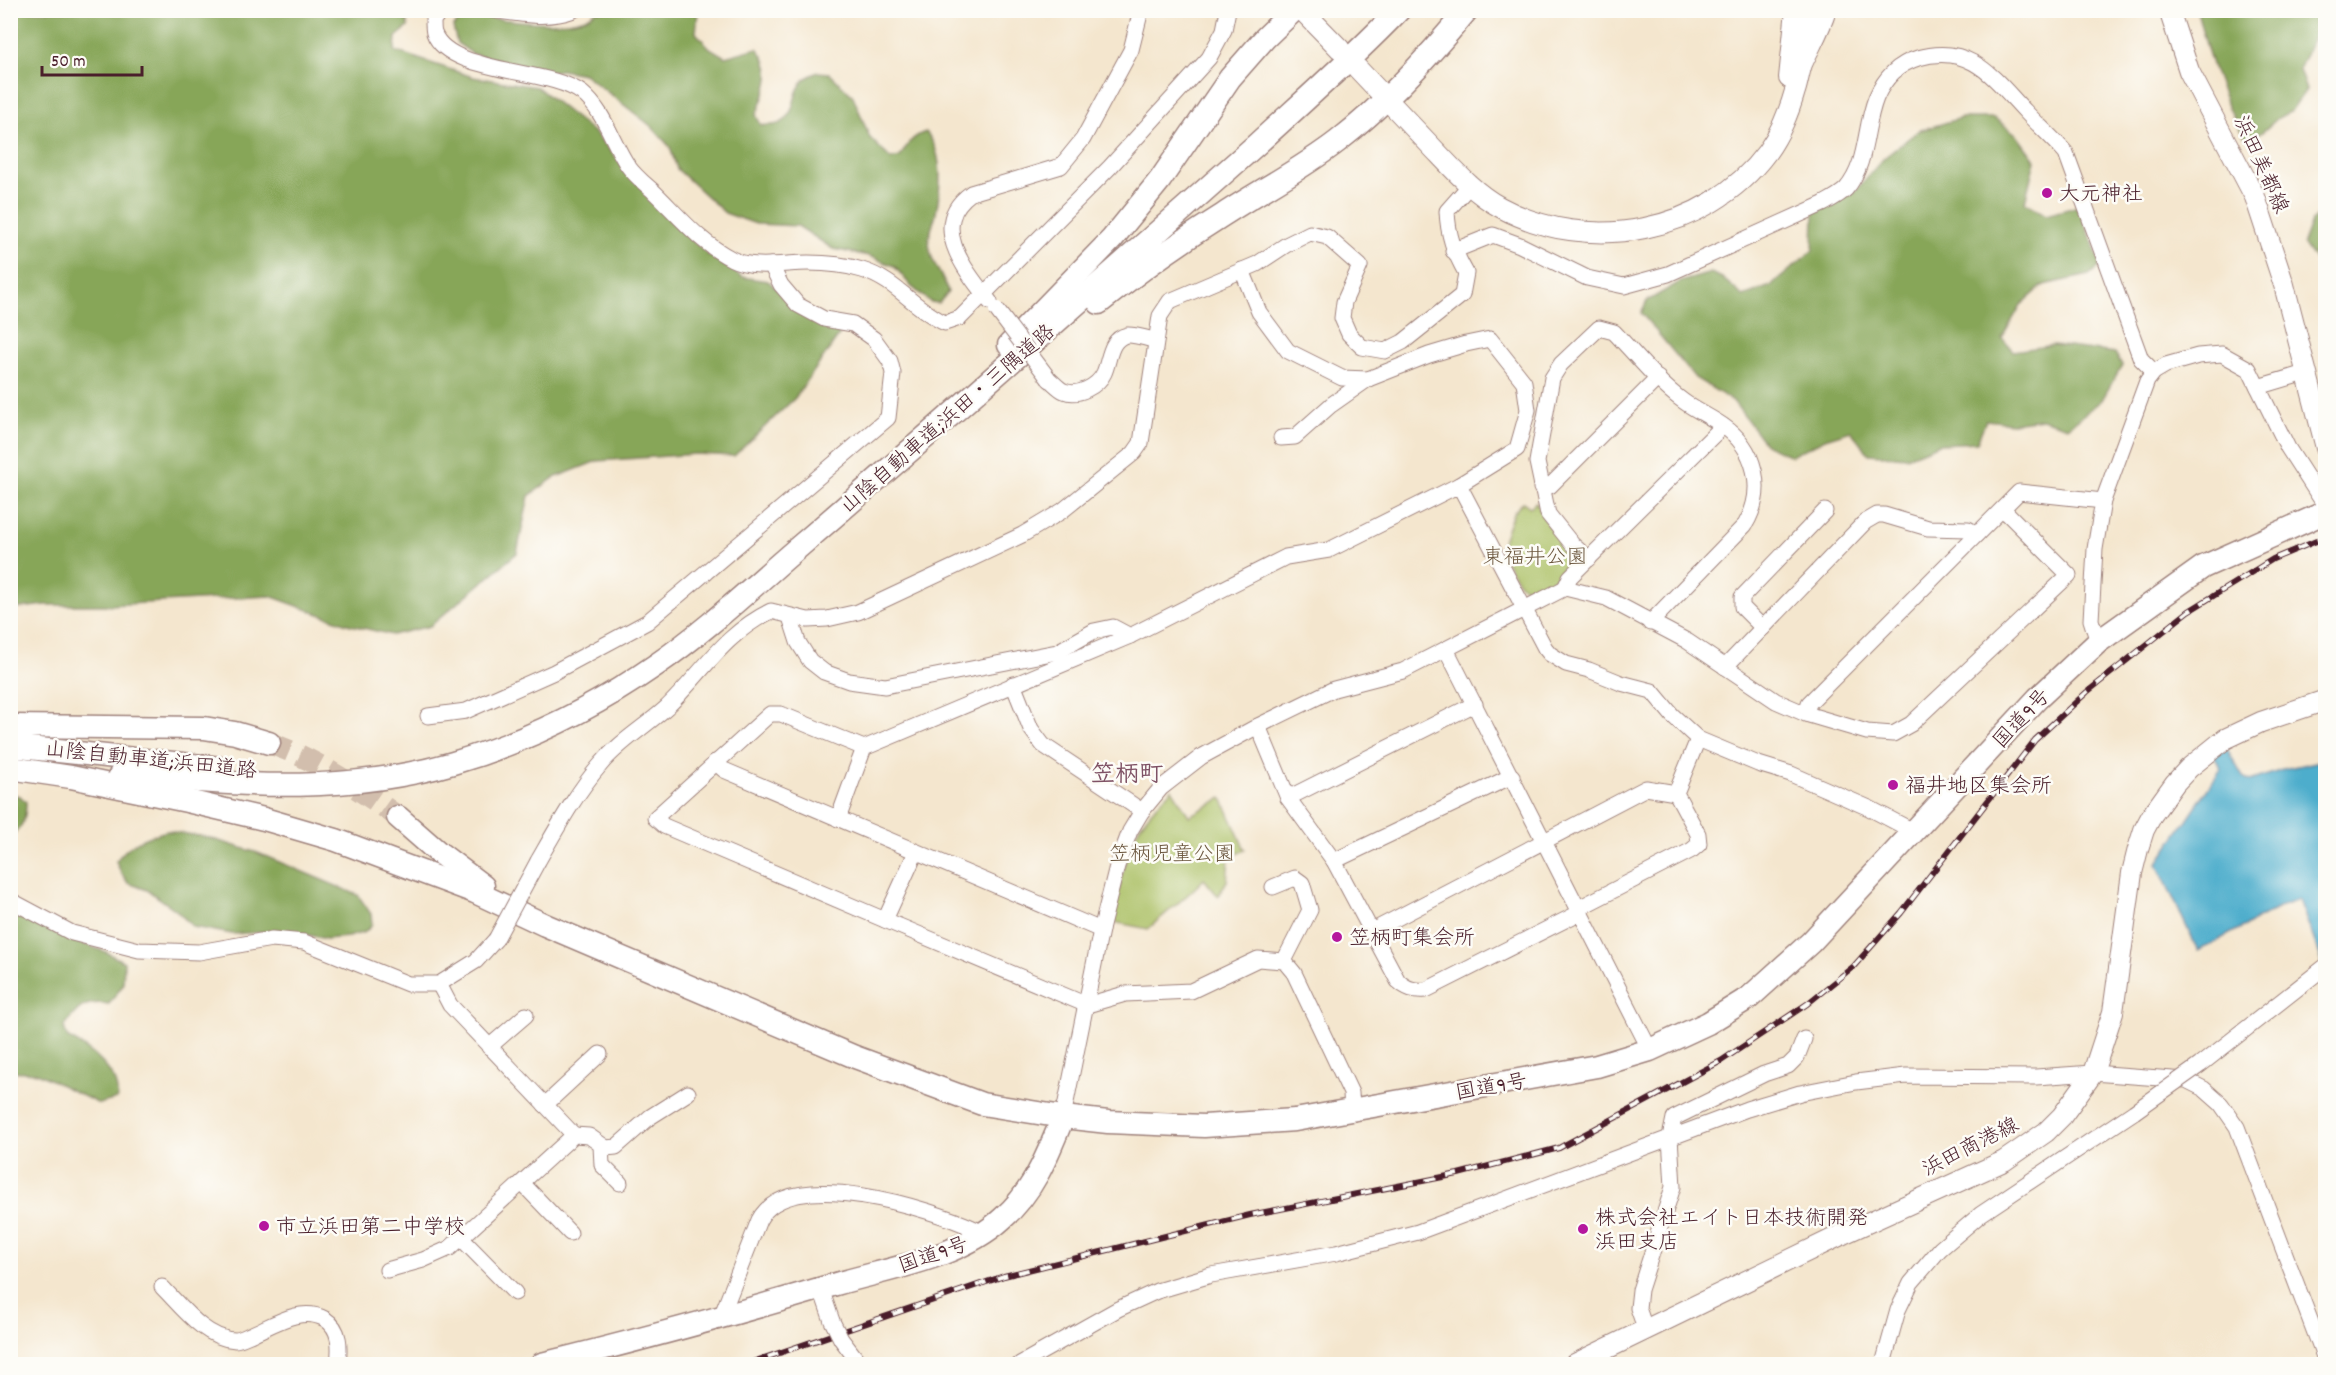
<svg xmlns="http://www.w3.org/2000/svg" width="2336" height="1375" font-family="Dekko,'Klee One',sans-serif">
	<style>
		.green { fill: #aabf63; stroke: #7a6f47; stroke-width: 1.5 }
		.forest { fill: #87a659; stroke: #686242; stroke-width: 1.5 }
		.water { fill: #4dadcc; stroke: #4c667c; stroke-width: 1.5 }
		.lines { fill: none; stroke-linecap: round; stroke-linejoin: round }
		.highway-tunnel { stroke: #d2bead; stroke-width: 22; stroke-dasharray: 22 11; stroke-linecap: butt }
		.minor-casing { stroke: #9f827c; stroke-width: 17 }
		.major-casing { stroke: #9f827c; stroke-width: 22 }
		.highway-casing { stroke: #9f827c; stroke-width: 25 }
		.minor { stroke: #fff; stroke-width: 15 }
		.major { stroke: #fff; stroke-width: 20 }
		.highway { stroke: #fff; stroke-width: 22 }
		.rail-casing { stroke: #4a1f2b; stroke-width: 6 }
		.rail { stroke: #fdfcf7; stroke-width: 4; stroke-dasharray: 11; stroke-linecap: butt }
		.minor-bridge-casing { stroke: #9f827c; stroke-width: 17; stroke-linecap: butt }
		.minor-bridge { stroke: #fff; stroke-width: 15 }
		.poi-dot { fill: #b5179e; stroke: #fdfcf7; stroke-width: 2 }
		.labels { text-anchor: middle; stroke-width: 5; stroke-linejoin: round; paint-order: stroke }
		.street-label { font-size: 21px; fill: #4a1f2b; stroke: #fdfcf7 }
		.poi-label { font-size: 21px; fill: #4a1f2b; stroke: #fdfcf7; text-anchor: start }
		.park-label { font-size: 21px; fill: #6c573f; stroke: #fdfcf7 }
		.quarter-label { font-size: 24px; font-weight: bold; fill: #7f5265; stroke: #fdfcf7 }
	</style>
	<rect width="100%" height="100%" fill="#fdfcf7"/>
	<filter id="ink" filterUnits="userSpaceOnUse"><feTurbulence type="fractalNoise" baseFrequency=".0167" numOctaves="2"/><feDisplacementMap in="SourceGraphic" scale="12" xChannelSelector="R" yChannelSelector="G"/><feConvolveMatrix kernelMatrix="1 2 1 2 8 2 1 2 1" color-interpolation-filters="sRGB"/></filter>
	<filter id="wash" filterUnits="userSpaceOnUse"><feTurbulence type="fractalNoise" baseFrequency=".008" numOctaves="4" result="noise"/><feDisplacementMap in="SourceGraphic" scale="24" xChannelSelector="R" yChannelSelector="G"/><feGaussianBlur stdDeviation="1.35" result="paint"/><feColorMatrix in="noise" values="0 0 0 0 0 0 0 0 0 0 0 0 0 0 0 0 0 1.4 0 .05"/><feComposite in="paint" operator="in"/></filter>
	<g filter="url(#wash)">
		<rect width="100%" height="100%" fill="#f4e6ce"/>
		<g class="green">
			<path d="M1523,502l7,5 6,-5 14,27 24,28c-40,44 -47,48 -74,-8l13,-36z"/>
			<path d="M1172,789l17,27 33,-18 23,52 -16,8 -2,23 -9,15 -14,-17c-18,19 -37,33 -56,50l-35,-7c6,-32 10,-65 26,-94 8,-14 22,-27 33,-39z"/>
		</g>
		<g class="forest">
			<path d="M11,11h394l3,16 -12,10 -1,14 78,26 64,10 59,47 68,80 43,40 35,23 26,4 52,43 15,1 5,9 -45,64 -61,58 -38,-2 -99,7 -43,17 -25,18 -12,57 -87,73 -38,9 -45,-11 -77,-28 -161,9h-63l-35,4z"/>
			<path d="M596,11h102l-2,22 14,15 15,9 32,-9c20,22 9,43 -1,67l5,10c41,4 26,-29 44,-46 4,-3 9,-5 13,-7l11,1 24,23 17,42 21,21 9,-2c7,-12 12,-21 26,-25 18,21 15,56 10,81 -2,9 -6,18 -7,27 -1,20 14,34 19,52l-9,11 -9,-1 -19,-16 -17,-20 -25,-10 -36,-7 -35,-23 -42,-2 -31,-11 -48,-44 -7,-22 -19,-21 -67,-52 -23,-4 -13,2 -30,-6 -45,-12 -16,-11 -4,-16 11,-11c30,0 111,18 132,-5z"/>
			<path d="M2197,11h118v22l-16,37 7,20 -15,21 -13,7 -17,15 -16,4c-25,-38 -37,-83 -48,-126z"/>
			<path d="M1961,118h33l22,16 19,26 -10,42 21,13 33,-9 22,59 -12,10 -45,10 -23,20 -19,33 11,13 41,-6 61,8 7,12 -20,35 -34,27 -26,-8 -30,4 -26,-3 -9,22 -38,2 -32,13 -38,-3 -18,-23 -26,8 -34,17 -25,-11 -33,-44 -38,-23 -54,-65 6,-12 33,-19 31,-9 11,5 21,18 28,-10 42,-36 1,-38 42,-22 28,-32 34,-27z"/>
			<path d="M2325,209v67l-22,-33 8,-22z"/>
			<path d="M10,794l10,2 6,6c0,13 -2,26 -15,33z"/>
			<path d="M167,831l39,6 52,16 100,42 13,19 1,11 -7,7 -17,5 -22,2 -17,-4 -44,-3 -33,2 -39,-7 -17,-17 -29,-20 -19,-7 -7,-10 -5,-12c14,-19 29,-24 51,-30z"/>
			<path d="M10,913l59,26 37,13 18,10 -1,23 -14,19c-25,-3 -31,3 -45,23l3,10c21,11 54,35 50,62l-18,5 -62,-31 -26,-2z"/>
		</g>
		<path class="water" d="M2227,749l16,28 7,4 38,-13 37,-8v209l-26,-69 -15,5 -86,46 -41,-87 64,-95 -7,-13z"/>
	</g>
	<g filter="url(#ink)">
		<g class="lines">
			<path class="highway-tunnel" d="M269,743c47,16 89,45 129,74"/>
			<g class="minor-casing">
				<g id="minor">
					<path d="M442,10l-9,10c0,3 0,10 1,13 15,41 115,35 148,60 23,19 30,49 46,73 7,10 16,17 25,25 26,25 47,52 79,68 22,11 53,4 76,4 17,0 38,2 54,7 34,10 52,39 83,53l15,-5 150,-151 99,-109 15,-28 4,-20"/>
					<path d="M491,10c28,4 56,10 83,0"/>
					<path d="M1804,49l6,-39"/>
					<path d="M1453,251l40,-16 27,10 67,33 37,8 44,-12 155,-70c7,-4 17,-9 23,-15 22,-26 18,-61 30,-91 8,-19 22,-34 42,-40 52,-15 75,19 107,53 13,14 28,27 41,42l75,206 13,13"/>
					<path d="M1242,270l17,42 29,39 54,27 26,1 61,-24 37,-11 24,-5 34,43 4,28 -11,39 -58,36"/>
					<path d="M990,302c-24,-31 -63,-77 -19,-109l90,-27 22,-27 48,-89 10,-40"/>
					<path d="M1049,379c5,4 10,10 15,12 14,6 34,-5 40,-18 6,-13 5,-34 23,-38 8,-1 20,4 28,5"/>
					<path d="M2258,387l47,-14"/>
					<path d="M1281,438l14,-1 36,-32 37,-26"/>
					<path d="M1541,488l9,-2 108,-108"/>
					<path d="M1589,559l-17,-15 -24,-30 -11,-52 15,-84 9,-14 38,-36 15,4c22,23 43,50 69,69 12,9 26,15 39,24 34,23 44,65 23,100l-95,98"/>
					<path d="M1565,588l5,-11 153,-151"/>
					<path d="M790,617l8,25 12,19 14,11 25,9 36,5 172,-34 37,-21 19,-4 17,9"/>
					<path d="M1763,628l-21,-21v-10l83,-86"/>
					<path d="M2098,642l-7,-22 4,-71 8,-48 44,-120 7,-9 12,-7 32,-9 24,-2 27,15 39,79 38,59"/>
					<path d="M1446,649l204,401"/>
					<path d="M1725,667l140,-145 12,-7h7l44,13 40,1 9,5"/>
					<path d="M1013,684l18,45 12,16 99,66"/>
					<path d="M1806,714l3,-11 210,-211 84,9"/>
					<path d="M428,716l38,-5 88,-39 93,-50 241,-204 5,-45 -3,-12 -16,-22 -21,-15 -29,-5 -26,-14 -17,-20 -10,-20"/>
					<path d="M1258,726l30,72 46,63 64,120c9,8 16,10 28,9l155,-78"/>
					<path d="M864,748l-83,-34h-11l-115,104 9,8 221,94 31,-68"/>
					<path d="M715,762l9,8 377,160"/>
					<path d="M1288,798l187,-94"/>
					<path d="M838,819l26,-71 266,-112 156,-79 43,-7 130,-65 86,163 5,6 16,10 23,6 32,13 31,8 20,24 26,24 60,25 33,10 78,34 44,23"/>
					<path d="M538,861c19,-33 38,-68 63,-97 19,-23 44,-37 66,-57 36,-35 57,-73 104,-96l37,9 19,-1 31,-7 164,-77 40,-24 72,-58 7,-10 19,-127 10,-15 87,-37 29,-19 24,-12 17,4 33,29 -16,36 -2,16 7,16 13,13 23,4 18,-9 59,-47 4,-22c-12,-21 -18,-38 -19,-62l23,-26"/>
					<path d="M1334,861l178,-85"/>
					<path d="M1273,887l22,-9 7,5 8,27 -26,51"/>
					<path d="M10,900l62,33 67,17 60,2 73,-13 32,3 104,42h31l37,-23 20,-22"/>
					<path d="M1579,908l113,-58 7,-6 -1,-10 -22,-41 22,-54"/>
					<path d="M885,920l202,85 38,-11 66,-3 67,-32 26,2 10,12 57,120 1,18"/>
					<path d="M1372,931l274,-143 30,5"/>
					<path d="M439,984l11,21 124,130"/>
					<path d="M489,1047l37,-32"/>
					<path d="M545,1105l55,-51"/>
					<path d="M1063,1117l38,-187 16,-64 13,-35 12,-20 19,-23 40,-31 57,-31 76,-37 69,-18 162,-83 41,10 81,43 89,60 30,13 61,18 26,2 18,-10 158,-149 -66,-66"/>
					<path d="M601,1146l1,19 18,18"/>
					<path d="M522,1183l48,50"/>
					<path d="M461,1238l54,55"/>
					<path d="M387,1270l36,-10 27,-12 124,-113 15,1 17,12 10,-1 34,-30 38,-24"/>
					<path d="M162,1287c19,19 43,52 73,53 5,0 12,-4 17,-6 23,-10 49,-28 73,-15 16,10 15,29 13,45"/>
					<path d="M821,1289l11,32"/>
					<path d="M721,1317l38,-97c30,-57 172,-11 216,9"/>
					<path d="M1646,1331l-8,-23 2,-18 33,-103 -3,-50 4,-19 90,-44 24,-8 9,-9 7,-18"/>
					<path d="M1020,1364l98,-55 39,-18 54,-16 125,-22 82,-21 329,-123 53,-16 56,-11 50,-6 130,1 57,-4 93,7 18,9 17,15 16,23 89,235"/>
					<path d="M1883,1364l15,-54 13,-27 29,-34 41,-35 153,-102"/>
				</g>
			</g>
			<g class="major-casing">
				<g id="major">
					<path d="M1302,10l38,39"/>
					<path d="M2169,10l20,61 66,126 29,88 42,163"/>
					<path d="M1357,68c25,26 50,53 75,79 21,22 42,46 68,60 88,48 206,27 267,-55 13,-18 22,-40 28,-61 3,-9 4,-18 7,-27 8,-18 18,-34 24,-54"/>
					<path d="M1789,78l7,-68"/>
					<path d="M1575,1364l268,-130 161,-73 42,-29 16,-16 31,-43 20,-61 19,-139 6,-24 6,-19 8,-15 23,-32 14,-15 36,-29 36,-17 65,-22"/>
				</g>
			</g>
			<g class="highway-casing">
				<g id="highway">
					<path d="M1099,303c40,-32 81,-61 124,-88 38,-25 79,-46 115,-74 49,-38 90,-83 129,-131"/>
					<path d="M1009,345l103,-106 48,-59 70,-102 35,-40 29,-28"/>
					<path d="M10,726l194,2 31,5 34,10"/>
					<path d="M10,746l211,22"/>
					<path d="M10,768l61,9 116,24 77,18 72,21 139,52 70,33 310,132 127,47 81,13 45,5 96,4 91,-6 302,-54 53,-16 58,-27 42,-26 61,-55 227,-244 60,-56 105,-75 123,-55"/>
					<path d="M120,775c115,9 219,21 333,-12 72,-21 141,-55 203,-98 51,-35 97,-79 144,-119 77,-66 153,-133 229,-200 76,-67 152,-135 228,-202 48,-44 97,-87 142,-134"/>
					<path d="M398,817l40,35 45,34"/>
					<path d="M542,1364c98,-24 196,-51 294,-80 55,-16 124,-26 167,-66 31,-27 45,-64 60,-101"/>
				</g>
			</g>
			<use href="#minor" class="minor"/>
			<use href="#major" class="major"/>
			<use href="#highway" class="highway"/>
			<g class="rail-casing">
				<path id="rail" d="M747,1364l257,-88 246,-61 208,-41 101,-26 162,-87 86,-57 47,-38 47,-53 134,-173 52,-48 102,-81 84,-52 53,-22"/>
			</g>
			<use href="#rail" class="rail"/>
			<g class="minor-bridge-casing">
				<g id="minor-bridge">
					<path d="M996,309l53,70"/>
					<path d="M496,939l42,-78"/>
					<path d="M2134,1112l66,-47 126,-99"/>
					<path d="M832,1321l9,18 19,25"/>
				</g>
			</g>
			<use href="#minor-bridge" class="minor-bridge"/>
		</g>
	</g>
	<g class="poi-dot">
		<circle cx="2047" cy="193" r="6"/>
		<circle cx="1893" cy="785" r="6"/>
		<circle cx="1337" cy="937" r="6"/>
		<circle cx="264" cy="1226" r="6"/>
		<circle cx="1583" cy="1229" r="6"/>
	</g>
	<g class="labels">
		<g class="street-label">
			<text transform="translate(2262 164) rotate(66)" y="7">浜田美都線</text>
			<text transform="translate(947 418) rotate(-41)" y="7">山陰自動車道;浜田・三隅道路</text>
			<text transform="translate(2021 718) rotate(-47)" y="7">国道9号</text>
			<text transform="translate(151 759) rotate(6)" y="7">山陰自動車道;浜田道路</text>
			<text transform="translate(1491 1086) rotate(-10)" y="7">国道9号</text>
			<text transform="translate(1970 1146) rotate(-27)" y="7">浜田商港線</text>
			<text transform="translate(933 1254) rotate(-19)" y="7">国道9号</text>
		</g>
		<g class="poi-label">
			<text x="2059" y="200">大元神社</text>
			<text x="1905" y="792">福井地区集会所</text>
			<text x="1349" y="944">笠柄町集会所</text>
			<text x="1595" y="1224">株式会社エイト日本技術開発<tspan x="1595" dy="24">浜田支店</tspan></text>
			<text x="276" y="1233">市立浜田第二中学校</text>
		</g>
		<g class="park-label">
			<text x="1535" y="563">東福井公園</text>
			<text x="1172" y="860">笠柄児童公園</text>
		</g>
		<g class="quarter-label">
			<text x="1127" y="781">笠柄町</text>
		</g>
	</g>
	<rect width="2336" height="1375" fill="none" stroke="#fdfcf7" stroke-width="36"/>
	<path d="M42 66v9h100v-9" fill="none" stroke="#4a1f2b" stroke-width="3"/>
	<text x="51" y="66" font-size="18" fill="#4a1f2b" stroke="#fdfcf7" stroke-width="4.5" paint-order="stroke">50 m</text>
</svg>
